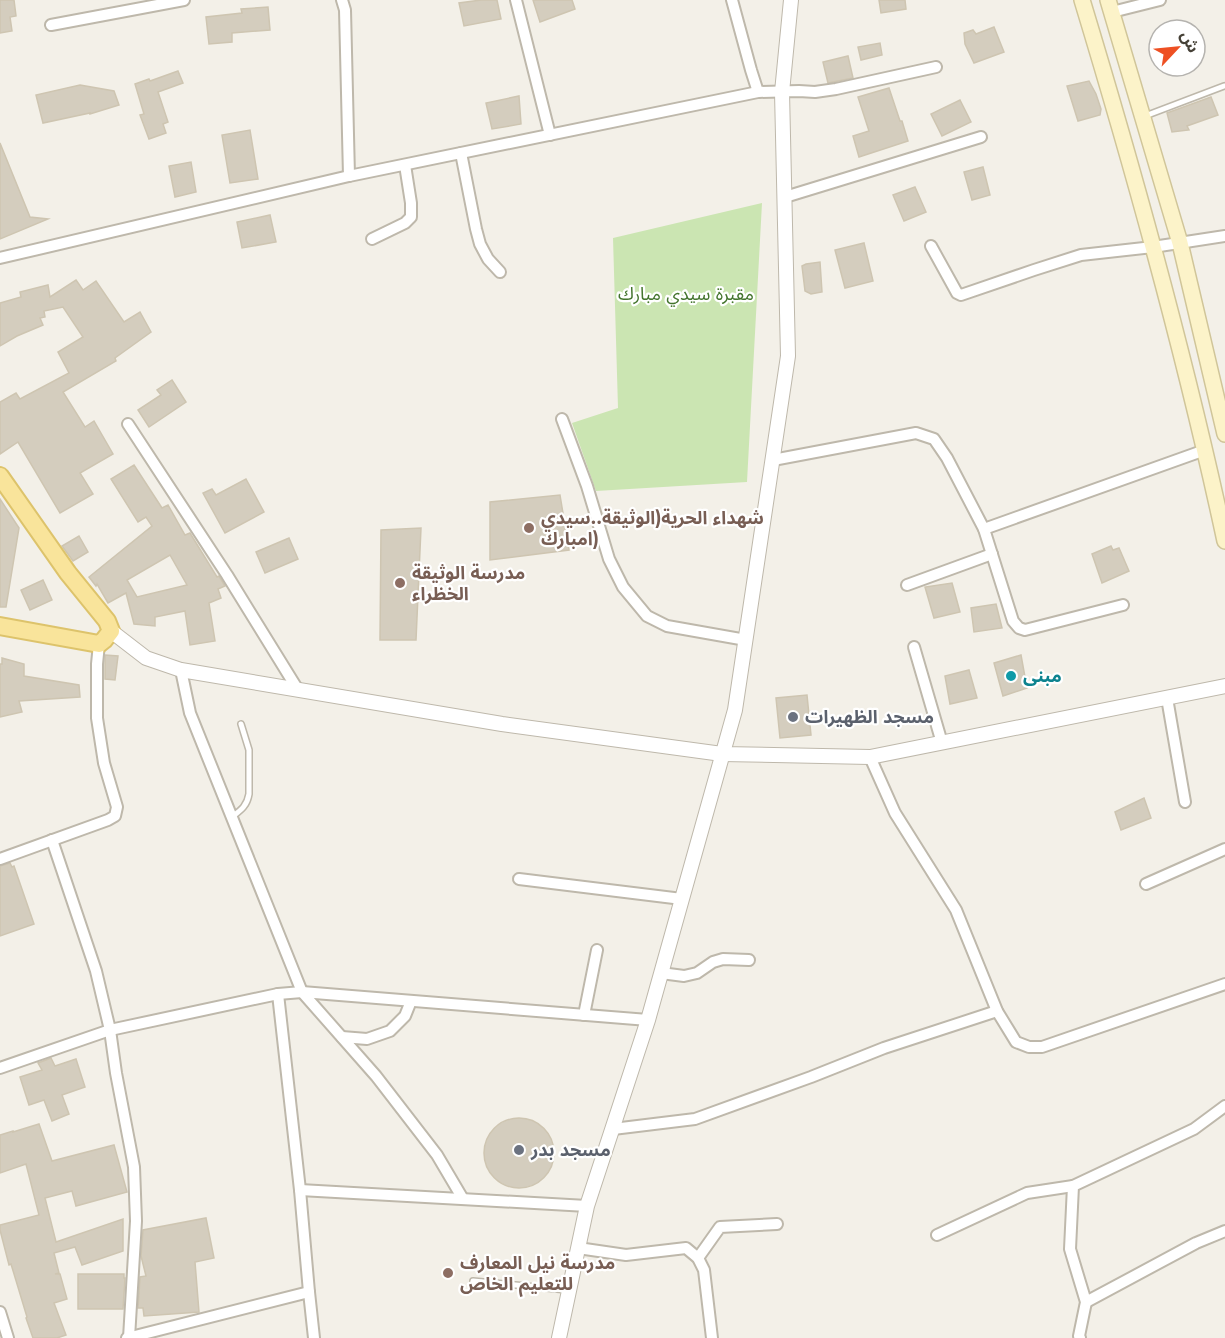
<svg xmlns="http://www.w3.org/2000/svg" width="1225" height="1338" font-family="Jost,'Noto Sans Arabic',sans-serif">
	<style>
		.green { fill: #cbe5b2 }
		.building { fill: #d4cdbe; stroke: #cec5b1; stroke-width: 1.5; fill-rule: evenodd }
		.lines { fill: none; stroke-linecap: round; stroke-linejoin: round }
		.service-casing { stroke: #beb8ab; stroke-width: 8 }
		.minor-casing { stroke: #beb8ab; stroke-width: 14 }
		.tertiary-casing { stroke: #beb8ab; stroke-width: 16 }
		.secondary-casing { stroke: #d0c599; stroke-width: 18 }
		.primary-casing { stroke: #ddc36b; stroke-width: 20 }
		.service { stroke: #fff; stroke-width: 5 }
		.minor { stroke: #fff; stroke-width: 10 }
		.tertiary { stroke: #fff; stroke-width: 14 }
		.secondary { stroke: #fcf3c9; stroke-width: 15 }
		.primary { stroke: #f9e49b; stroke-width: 16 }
		.education-dot { fill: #8d6e63; stroke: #fff; stroke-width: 2 }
		.culture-dot { fill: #0f9aa8; stroke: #fff; stroke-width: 2 }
		.worship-dot { fill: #6b7280; stroke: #fff; stroke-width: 2 }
		.labels { text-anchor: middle; stroke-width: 4.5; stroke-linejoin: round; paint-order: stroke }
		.park-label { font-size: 18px; fill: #43742d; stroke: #fff }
		.education-label { font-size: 18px; font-weight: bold; fill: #785e54; stroke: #fff; text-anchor: start }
		.culture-label { font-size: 18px; font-weight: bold; fill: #0d838f; stroke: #fff; text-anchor: start }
		.worship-label { font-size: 18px; font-weight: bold; fill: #5b616d; stroke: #fff; text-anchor: start }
	</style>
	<rect width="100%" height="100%" fill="#f3f0e8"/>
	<path class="green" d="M762,203l-15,279 -151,9 -24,-68 46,-15 -5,-170z"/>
	<g class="building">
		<path d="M0,0h14l2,16 -6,1 2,14 -12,2z"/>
		<path d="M481,0h16l4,19 -37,7 -5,-23z"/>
		<path d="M533,0h39l3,9 -35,13z"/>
		<path d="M879,0h26l1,9 -25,4z"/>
		<path d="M268,7l2,23 -38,3v9l-23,2 -3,-27 36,-4 -1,-4z"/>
		<path d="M994,27l10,25 -30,11 -9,-19 -1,-11 9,-3 3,4z"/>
		<path d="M880,43l2,12 -21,5 -3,-13z"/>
		<path d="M848,56l5,22 -25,5 -5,-21z"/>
		<path d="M178,71l5,12 -25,9 10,30 -5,2 3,9 -17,6 -9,-24 4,-1 -9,-30 14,-5 1,2z"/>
		<path d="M1089,81l7,13 5,15 -1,6 -22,6 -11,-35z"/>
		<path d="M80,85l34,6 5,14 -29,9v-1l-47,10 -7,-28z"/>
		<path d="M889,88l11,33h2l6,20 -49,16 -6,-21 16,-5 -11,-34z"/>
		<path d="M519,96l2,28 -29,5 -6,-26z"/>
		<path d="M1211,97l7,18 -31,11 2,4 -17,2 -5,-19z"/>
		<path d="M960,100l11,22 -29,14 -11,-22z"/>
		<path d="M250,130l8,49 -28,4 -8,-48z"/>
		<path d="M0,143l30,74 18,2 -48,20z"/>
		<path d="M191,162l5,30 -21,5 -6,-31z"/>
		<path d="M983,167l7,28 -18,5 -8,-28z"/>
		<path d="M915,187l11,25 -22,9 -11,-26z"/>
		<path d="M270,215l6,27 -34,6 -5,-26z"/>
		<path d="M864,243l9,38 -28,7 -10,-38z"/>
		<path d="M820,262l2,30 -11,2 -6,-3 -3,-25 4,-2z"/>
		<path d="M76,280l7,10 13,-9 28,41 16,-10 11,20 -36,26 1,3 -53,31 22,35 9,-6 19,33 -33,19 13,21 -33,19 -42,-71 -18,12v-52l16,-9 4,6 49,-26 -11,-21 25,-15 -20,-30 -19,4 1,6 -5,1 3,7 -26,11 -17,10v-43l21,-6 -1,-5 28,-7 2,12z"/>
		<path d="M172,380l14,22 -37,25 -11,-17 23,-15 -4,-5z"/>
		<path d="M134,465l28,43 6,-3 17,30 5,-2 27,44 2,-1 6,10 -7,3 3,9 -12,5 6,38 -25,4 -5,-34 -30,6v9l-21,-2 -8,-31 -18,10 -11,-19 -1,2 -7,-9 63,-51 -6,-9 -8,5 -27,-43zM170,555l17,30 -50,12 -10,-17z"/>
		<path d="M246,479l18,33 -39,21 -22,-40 9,-4 4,6z"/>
		<path d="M560,495l9,55 -79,10v-58z"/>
		<path d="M0,499l19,29 -13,79h-6z"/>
		<path d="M421,528l-5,112h-36l1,-110z"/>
		<path d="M79,536l9,16 -15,9 -11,-15z"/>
		<path d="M289,538l9,21 -33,14 -9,-21z"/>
		<path d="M1111,546l2,4 6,-2 10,23 -27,12 -10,-29z"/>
		<path d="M43,580l9,20 -22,10 -9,-20z"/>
		<path d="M952,583l8,29 -26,6 -9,-31z"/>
		<path d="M996,604l6,24 -28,4 -3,-24z"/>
		<path d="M105,655l13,1 -3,24 -10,-1z"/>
		<path d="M1021,655l6,33 -24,8 -9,-33z"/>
		<path d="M2,658l22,6v12l55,9 1,12 -61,4 3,11 -22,5v-53h2z"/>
		<path d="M969,670l8,28 -27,6 -5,-28z"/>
		<path d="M807,695l4,40 -31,3 -4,-40z"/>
		<path d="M1144,798l7,20 -30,12 -6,-18z"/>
		<path d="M10,863l2,4 2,-1 20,58 -34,12v-70z"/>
		<path d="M51,1058l4,8 21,-7 9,28 -23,8 7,19 -17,7 -8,-21 -15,5 -9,-28 22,-7 -4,-7z"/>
		<circle cx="519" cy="1153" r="35"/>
		<path d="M39,1124l13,37 62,-16 13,47 -51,14 -4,-15 -27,7 11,44 67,-23v32l-41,14 -7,-18 -21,6 5,20 -4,1h5l7,25 -13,4 12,32 -9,3h-24l-7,-20 1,-1 -16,-53 -2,1 -9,-35v-5l39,-10 -13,-51 -26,9v-38l13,-4v1z"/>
		<path d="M206,1218l8,40 -19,4 4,50 -55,4 -1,-8h-5l2,-31 6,-1 -5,-20 2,-26z"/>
		<path d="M78,1274h46v4h1l-2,31h-45z"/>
	</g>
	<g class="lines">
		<g class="service-casing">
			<g id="service">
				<path d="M1145,116l79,-30"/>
				<path d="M232,817c9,-7 15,-11 17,-23v-44l-8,-26"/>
				<path d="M473,1281l94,9"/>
			</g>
		</g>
		<g class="minor-casing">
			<g id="minor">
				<path d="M342,0l3,10 4,166"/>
				<path d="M516,0l34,135"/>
				<path d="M732,0l19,70 7,22"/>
				<path d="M1112,12l48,-12"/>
				<path d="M51,25l133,-25"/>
				<path d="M461,153l15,76 4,15 8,15 12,13"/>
				<path d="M785,197l196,-60"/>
				<path d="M372,239l33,-16 6,-6v-14l-6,-38"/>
				<path d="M931,246l26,47 4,2 73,-25 47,-15 72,-8 72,-11"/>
				<path d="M0,258l349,-82 409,-84 41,-1 16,1 21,-3 100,-22"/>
				<path d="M562,419l25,67 22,73 14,28 24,29 20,10 79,14"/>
				<path d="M128,424l99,151 71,115"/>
				<path d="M773,460l143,-27 18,6 13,19 37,71 29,92 6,7 6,2 98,-25"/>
				<path d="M984,529l221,-79"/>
				<path d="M907,585l85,-31"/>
				<path d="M914,647l28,96"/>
				<path d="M181,670l9,43 112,279 74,84 61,79 26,44"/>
				<path d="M1167,698l18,104"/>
				<path d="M870,757l25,56 61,97 41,101 19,31 13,5h13l183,-63"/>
				<path d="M52,840l44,131 14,59 6,43 18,94 2,54 -7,117"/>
				<path d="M0,859l108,-39 7,-4 2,-9 -13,-44 -7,-45v-54l2,-20"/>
				<path d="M519,879l163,20"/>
				<path d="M1146,884l79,-35"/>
				<path d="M661,973l23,3 13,-3 16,-11 10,-3 26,1"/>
				<path d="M278,994l22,196 9,102 5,46"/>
				<path d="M584,1015l13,-65"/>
				<path d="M342,1037l25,2 23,-8 15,-15 6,-15"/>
				<path d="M0,1068l110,-38 168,-36 24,-2 346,28"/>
				<path d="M613,1129l82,-10 116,-42 73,-29 113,-37"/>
				<path d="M300,1190l287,16"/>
				<path d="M937,1235l90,-42 46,-7"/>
				<path d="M578,1248l48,7 60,-7 12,10 6,12 8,68"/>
				<path d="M698,1258l22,-31 57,-3"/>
				<path d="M1086,1302l110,-59 29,-12"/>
				<path d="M0,1312l8,26"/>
				<path d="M127,1338l182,-46"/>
				<path d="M1080,1338l-1,-2 7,-34 -16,-53 3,-63 121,-57 31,-23"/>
			</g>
		</g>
		<g class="tertiary-casing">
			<g id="tertiary">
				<path d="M111,631l35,27 35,12 321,54 220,30 148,3 355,-71"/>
				<path d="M559,1338l28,-132 61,-186 87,-310 53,-354 -6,-264 9,-92"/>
			</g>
		</g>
		<g class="secondary-casing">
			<g id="secondary">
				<path d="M1082,0c54,178 104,359 143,541"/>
				<path d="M1108,0l72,243 45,191"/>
			</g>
		</g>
		<g class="primary-casing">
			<path id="primary" d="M0,476l68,97 39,48 4,10 -7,9 -5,4 -99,-18"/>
		</g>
		<use href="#service" class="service"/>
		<use href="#minor" class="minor"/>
		<use href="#tertiary" class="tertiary"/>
		<use href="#secondary" class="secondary"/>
		<use href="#primary" class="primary"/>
	</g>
	<g class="education-dot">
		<circle cx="529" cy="528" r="6"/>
		<circle cx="400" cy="583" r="6"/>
		<circle cx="448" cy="1273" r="6"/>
	</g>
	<circle class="culture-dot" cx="1011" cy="676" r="6"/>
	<g class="worship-dot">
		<circle cx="793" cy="717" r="6"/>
		<circle cx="519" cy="1150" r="6"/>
	</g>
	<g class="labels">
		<g class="park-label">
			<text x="686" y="300">مقبرة سيدي مبارك</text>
		</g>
		<g class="education-label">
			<text x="541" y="524">شهداء الحرية(الوثيقة..سيدي<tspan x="541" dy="21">امبارك)</tspan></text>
			<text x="412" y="579">مدرسة الوثيقة<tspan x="412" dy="21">الخظراء</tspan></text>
			<text x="460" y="1269">مدرسة نيل المعارف<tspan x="460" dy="21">للتعليم الخاص</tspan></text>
		</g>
		<g class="culture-label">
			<text x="1023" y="682">مبنى</text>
		</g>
		<g class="worship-label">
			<text x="805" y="723">مسجد الظهيرات</text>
			<text x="531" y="1156">مسجد بدر</text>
		</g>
	</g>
	<g transform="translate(1177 48) rotate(64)"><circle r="28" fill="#ffffff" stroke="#b5b3af" stroke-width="1.5"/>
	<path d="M0-4.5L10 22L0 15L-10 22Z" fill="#ee5023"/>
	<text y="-9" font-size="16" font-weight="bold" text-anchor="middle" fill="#464137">ش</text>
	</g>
</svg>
